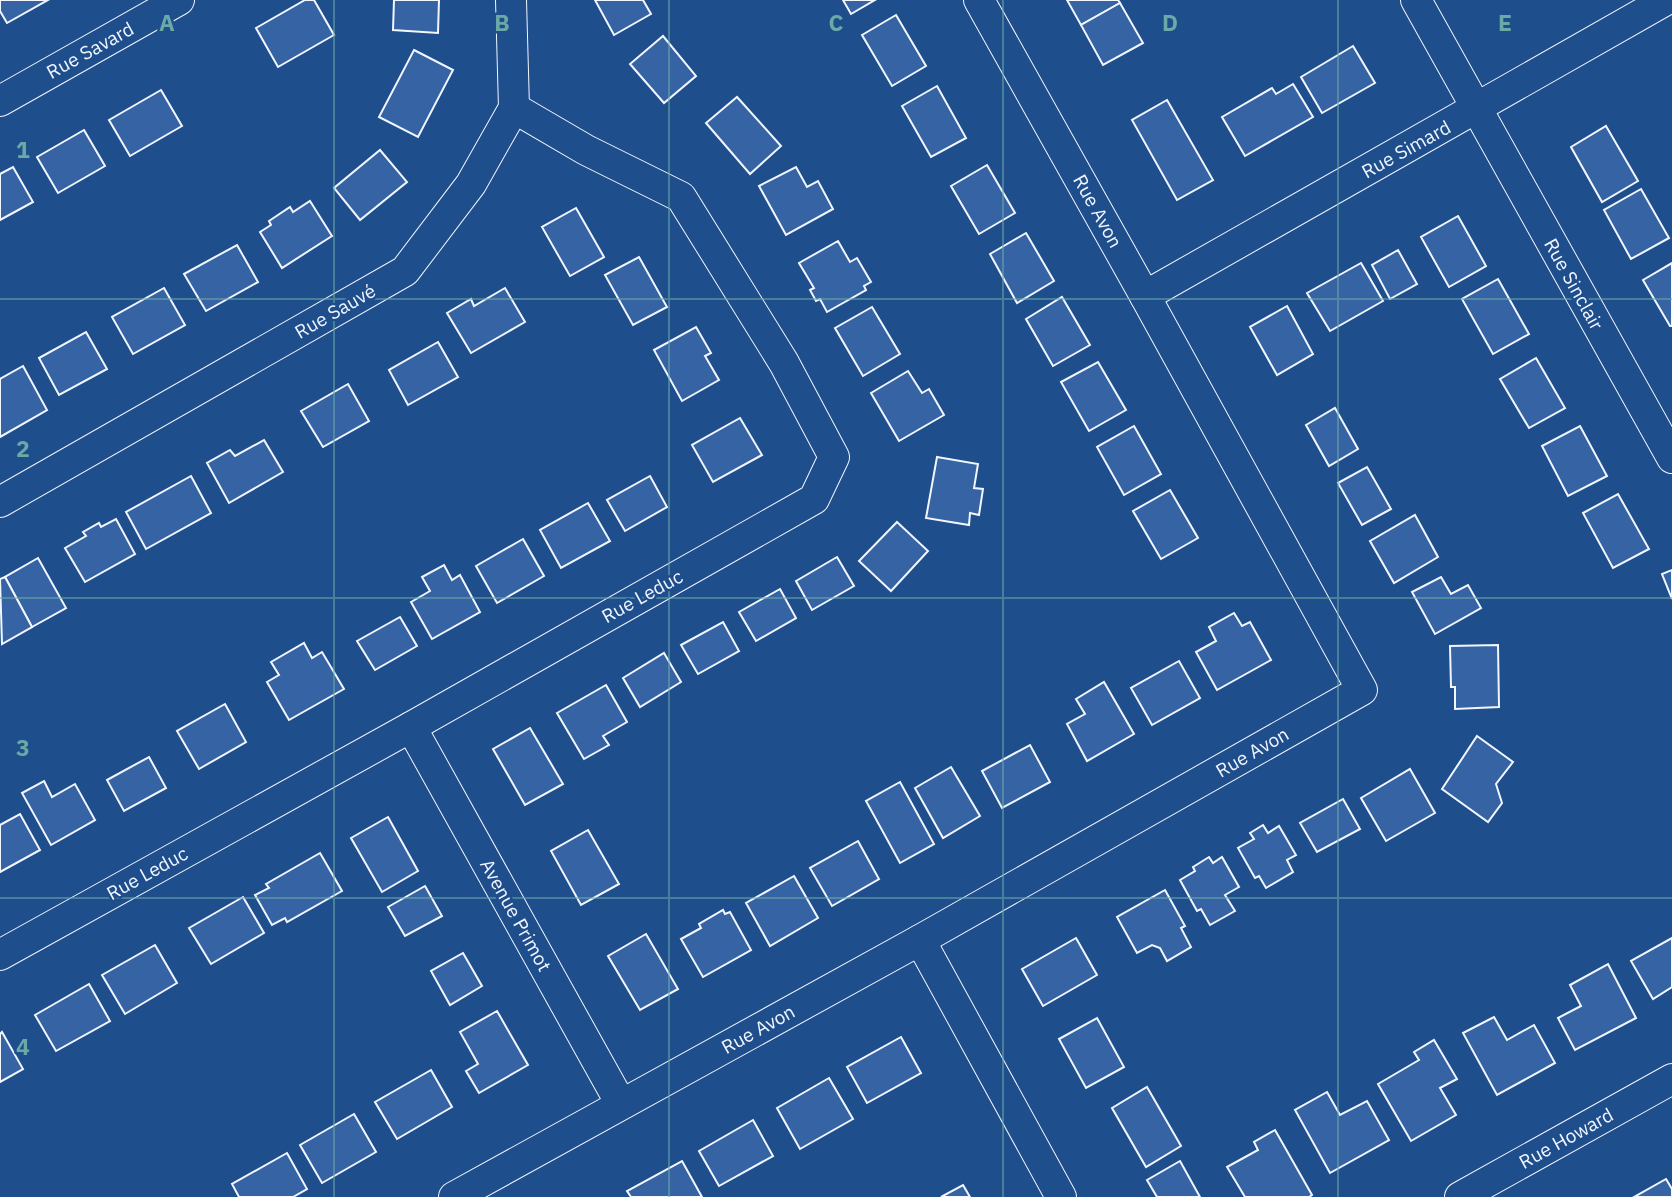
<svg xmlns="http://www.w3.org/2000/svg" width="1672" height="1197" font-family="'IBM Plex Sans',sans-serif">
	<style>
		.building { fill: #3563a3; stroke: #f2f6ff; stroke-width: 2 }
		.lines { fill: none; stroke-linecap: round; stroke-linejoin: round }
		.minor-casing { stroke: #f2f6ff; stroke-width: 32 }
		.minor { stroke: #1f4e8c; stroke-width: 30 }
		.grid { fill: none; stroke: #6aa9a8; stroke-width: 2; stroke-opacity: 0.55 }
		.labels { text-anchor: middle; stroke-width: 5; stroke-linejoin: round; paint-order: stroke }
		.street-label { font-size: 19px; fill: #f2f6ff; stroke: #1f4e8c }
		.grid-label { font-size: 23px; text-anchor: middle; font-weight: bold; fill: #6aa9a8; stroke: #1f4e8c; stroke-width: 5; stroke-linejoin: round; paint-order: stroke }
	</style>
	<rect width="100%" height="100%" fill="#1f4e8c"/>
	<g class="building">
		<path d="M0,0h48l-41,23 -7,-12z"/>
		<path d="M305,0h9l20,35 -56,32 -22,-39z"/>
		<path d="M394,0h45l-1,33 -45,-3z"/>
		<path d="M595,0h48l8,14 -37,21z"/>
		<path d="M843,0h32l-24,14z"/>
		<path d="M1067,0h51l2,3 -39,22z"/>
		<path d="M1120,3l23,40 -40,22 -22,-40z"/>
		<path d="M896,15l30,51 -34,20 -30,-51z"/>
		<path d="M663,36l33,40 -32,27 -34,-39z"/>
		<path d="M1353,46l22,37 -53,30 -21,-36z"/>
		<path d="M414,50l39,20 -35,67 -39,-20z"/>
		<path d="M1293,84l20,33 -68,39 -23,-39 50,-29 4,6z"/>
		<path d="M937,86l29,52 -35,19 -29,-51z"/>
		<path d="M161,90l21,36 -52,30 -21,-36z"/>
		<path d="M737,97l44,49 -31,28 -44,-51z"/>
		<path d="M1167,100l46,80 -36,20 -45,-80z"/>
		<path d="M1606,126l32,55 -36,21 -31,-55z"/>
		<path d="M84,130l21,36 -47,27 -21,-36z"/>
		<path d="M380,150l27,32 -47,38 -26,-32z"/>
		<path d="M987,165l28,48 -36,21 -28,-48z"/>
		<path d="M13,167l20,35 -33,18v-46z"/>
		<path d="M796,167l11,20 11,-6 15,28 -47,26 -27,-49z"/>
		<path d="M1641,189l28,49 -38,21 -27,-49z"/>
		<path d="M310,201l22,35 -50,32 -22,-36 11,-7 -2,-4 21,-14 3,5z"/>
		<path d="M576,208l28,49 -34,19 -28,-49z"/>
		<path d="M1458,216l28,50 -37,21 -28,-50z"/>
		<path d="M1026,233l28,48 -37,22 -27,-49z"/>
		<path d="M838,241l12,21 7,-4 14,24 -7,4 2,4 -39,22 -7,-13 -4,2 -6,-11 4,-2 -15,-25z"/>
		<path d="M237,245l21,37 -52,29 -22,-37z"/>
		<path d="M1398,250l19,34 -27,15 -18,-34z"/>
		<path d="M639,257l28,50 -34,18 -28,-50z"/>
		<path d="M1361,263l22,38 -53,30 -23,-38z"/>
		<path d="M1672,263v63h-2l-27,-46z"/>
		<path d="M1498,279l31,55 -36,20 -31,-55z"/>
		<path d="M164,288l21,37 -52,29 -21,-37z"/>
		<path d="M505,288l20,34 -54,31 -24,-40 24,-14 3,7z"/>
		<path d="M1062,297l28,48 -37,21 -27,-47z"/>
		<path d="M1287,306l26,48 -36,21 -27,-48z"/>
		<path d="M872,307l28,47 -37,22 -28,-48z"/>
		<path d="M696,327l15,26 -6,3 14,24 -37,21 -28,-51z"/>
		<path d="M86,332l21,37 -48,26 -20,-37z"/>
		<path d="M438,342l20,35 -50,28 -19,-35z"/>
		<path d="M1536,358l29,50 -36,20 -29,-49z"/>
		<path d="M1098,362l28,48 -37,21 -28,-49z"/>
		<path d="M23,366l24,44 -47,27v-58z"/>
		<path d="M908,371l14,22 7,-4 15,26 -45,26 -28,-48z"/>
		<path d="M348,384l21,37 -46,26 -22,-36z"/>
		<path d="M1335,408l23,41 -29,17 -23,-41z"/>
		<path d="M740,418l22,37 -49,27 -21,-37z"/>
		<path d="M1134,426l27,48 -37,21 -27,-48z"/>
		<path d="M1580,426l27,50 -39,20 -26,-50z"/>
		<path d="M264,440l19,32 -54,31 -22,-40 23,-13 5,6z"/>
		<path d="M937,457l41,7 -4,24 9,1 -4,26 -9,-2 -1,12 -43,-7z"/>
		<path d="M1367,467l24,42 -29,16 -24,-42z"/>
		<path d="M191,476l20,37 -65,36 -20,-37z"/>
		<path d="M650,476l17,31 -42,24 -18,-31z"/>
		<path d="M1170,490l28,48 -37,21 -28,-48z"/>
		<path d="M1618,494l31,55 -36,19 -30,-55z"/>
		<path d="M588,503l22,38 -49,27 -21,-38z"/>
		<path d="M1415,515l23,42 -44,26 -24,-42z"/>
		<path d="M116,519l19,35 -50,28 -20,-34 21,-12 -3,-4 16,-9 2,4z"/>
		<path d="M897,522l31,29 -37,40 -32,-30z"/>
		<path d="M523,539l21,37 -47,27 -21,-37z"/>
		<path d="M837,557l17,29 -42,24 -16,-29z"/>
		<path d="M38,558l28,50 -34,19 -27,-50z"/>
		<path d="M444,565l8,15 8,-5 20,37 -48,27 -21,-37 19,-11 -8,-14z"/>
		<path d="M1672,570v29l-10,-25z"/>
		<path d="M5,577l27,50 -30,17 -2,-65z"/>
		<path d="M1441,577l10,17 17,-9 13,23 -46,26 -23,-42z"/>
		<path d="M780,589l16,29 -40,23 -17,-29z"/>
		<path d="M1234,613l8,13 8,-4 21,38 -54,30 -21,-38 20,-11 -7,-14z"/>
		<path d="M400,617l17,29 -42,24 -18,-29z"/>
		<path d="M723,622l16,29 -41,23 -17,-29z"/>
		<path d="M304,643l8,15 10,-6 22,37 -55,31 -22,-38 12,-7 -8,-13z"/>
		<path d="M1498,645l1,62 -44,2v-22h-4l-1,-41z"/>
		<path d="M664,653l17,29 -41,25 -17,-29z"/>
		<path d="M1179,661l21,37 -48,27 -21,-37z"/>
		<path d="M1104,682l30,52 -47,27 -20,-37 18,-10 -9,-15z"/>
		<path d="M606,685l21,37 -24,14 6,9 -25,14 -27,-46z"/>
		<path d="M225,704l21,38 -47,27 -22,-38z"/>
		<path d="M530,728l33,56 -38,21 -32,-56z"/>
		<path d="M1477,736l36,26 -17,22 6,19 -14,19 -46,-33z"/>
		<path d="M1030,745l20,37 -48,26 -20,-37z"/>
		<path d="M149,757l17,31 -42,23 -17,-31z"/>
		<path d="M951,767l29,49 -37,22 -28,-50z"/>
		<path d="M1410,769l25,44 -49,28 -25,-43z"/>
		<path d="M44,781l8,16 23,-13 20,36 -44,25 -29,-52z"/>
		<path d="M900,782l34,62 -34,19 -34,-62z"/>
		<path d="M1343,799l17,30 -43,23 -17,-29z"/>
		<path d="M20,814l20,36 -40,22v-47z"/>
		<path d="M388,817l30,54 -36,21 -31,-54z"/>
		<path d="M1263,825l5,8 11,-7 17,29 -9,5 6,12 -27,16 -7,-12 -4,2 -17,-30 16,-9 -4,-6z"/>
		<path d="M588,830l31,54 -38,21 -30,-54z"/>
		<path d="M858,841l21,38 -47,27 -22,-38z"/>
		<path d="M320,853l22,38 -55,31 -2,-4 -13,7 -17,-30 14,-7 -3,-4z"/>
		<path d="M1209,857l4,6 9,-6 17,30 -14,8 10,16 -25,14 -9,-16 -4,2 -17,-31 15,-9 -2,-4z"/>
		<path d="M794,876l24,42 -48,28 -24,-43z"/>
		<path d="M425,886l17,30 -37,20 -17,-29z"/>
		<path d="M1165,890l20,36 -4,2 10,19 -24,14 -7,-13 -8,-3 -15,8 -20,-36z"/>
		<path d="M243,897l21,36 -53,31 -22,-36z"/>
		<path d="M723,910l2,4 5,-2 21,38 -48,27 -22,-38 20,-11 -2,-4z"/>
		<path d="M646,934l32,55 -38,21 -32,-54z"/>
		<path d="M1076,938l21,37 -54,31 -21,-37z"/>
		<path d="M1672,938v49l-19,12 -22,-38z"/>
		<path d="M155,945l22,38 -52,31 -23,-39z"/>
		<path d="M463,953l19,33 -32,19 -19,-34z"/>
		<path d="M1608,964l28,54 -61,32 -17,-32 23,-12 -11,-21z"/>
		<path d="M89,984l21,37 -54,30 -21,-36z"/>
		<path d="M497,1011l31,54 -49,28 -13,-22 12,-7 -18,-32z"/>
		<path d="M1494,1017l13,23 27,-15 21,38 -58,32 -34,-62z"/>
		<path d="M1097,1018l27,49 -38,21 -27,-49z"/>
		<path d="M2,1032l21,37 -23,13v-48z"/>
		<path d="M901,1037l20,36 -54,30 -20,-36z"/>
		<path d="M1434,1040l23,39 -17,9 16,27 -45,26 -33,-57 41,-24 -5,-8z"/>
		<path d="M431,1070l21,37 -55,32 -22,-37z"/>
		<path d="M829,1078l24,41 -53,30 -23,-41z"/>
		<path d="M1147,1087l34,59 -35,21 -34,-59z"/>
		<path d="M1327,1092l13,23 27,-14 22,39 -59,33 -35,-63z"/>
		<path d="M354,1114l22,38 -54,31 -22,-38z"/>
		<path d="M753,1120l20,36 -54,30 -20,-35z"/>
		<path d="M1275,1130l37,65 -3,2h-64l-18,-30 31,-17 -4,-8z"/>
		<path d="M287,1153l20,36 -14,8h-54l-7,-13z"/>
		<path d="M682,1161l20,36h-71l-4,-6z"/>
		<path d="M1180,1161l20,36h-43l-10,-17z"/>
		<path d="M1666,1179l6,10v8h-38z"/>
		<path d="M963,1185l7,12h-29z"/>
	</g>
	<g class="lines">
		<g class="minor-casing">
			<g id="minor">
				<path d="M1416,0l256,458"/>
				<path d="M0,101l179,-101"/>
				<path d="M1145,296l521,-296"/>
				<path d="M0,502l405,-231 66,-87 43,-76 -3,-108"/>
				<path d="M411,727l210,377"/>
				<path d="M920,940l141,257"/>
				<path d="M0,955l411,-228 403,-228 20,-42 -50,-94 -103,-166 -95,-47 -72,-42"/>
				<path d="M454,1197l466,-257 442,-250 -217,-394 -166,-296"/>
				<path d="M1460,1197l212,-118"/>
			</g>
		</g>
		<use href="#minor" class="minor"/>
	</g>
	<path class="grid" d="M334,0v1197M669,0v1197M1003,0v1197M1338,0v1197M0,299h1672M0,598h1672M0,898h1672"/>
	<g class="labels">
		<g class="street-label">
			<text transform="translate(90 50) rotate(-29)" y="7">Rue Savard</text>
			<text transform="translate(1406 149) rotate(-29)" y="7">Rue Simard</text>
			<text transform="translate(1098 211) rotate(61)" y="7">Rue Avon</text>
			<text transform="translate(1574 284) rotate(61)" y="7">Rue Sinclair</text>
			<text transform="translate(335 311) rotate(-30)" y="7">Rue Sauvé</text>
			<text transform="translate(642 596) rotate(-29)" y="7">Rue Leduc</text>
			<text transform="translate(1252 752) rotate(-30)" y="7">Rue Avon</text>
			<text transform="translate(147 873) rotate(-29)" y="7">Rue Leduc</text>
			<text transform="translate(516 915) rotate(61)" y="7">Avenue Primot</text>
			<text transform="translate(758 1029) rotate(-29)" y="7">Rue Avon</text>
			<text transform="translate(1566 1138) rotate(-29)" y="7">Rue Howard</text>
		</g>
	</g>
	<g class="grid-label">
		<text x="167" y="31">A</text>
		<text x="502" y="31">B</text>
		<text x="836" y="31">C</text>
		<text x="1170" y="31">D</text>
		<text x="1505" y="31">E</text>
		<text x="23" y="158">1</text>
		<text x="23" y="457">2</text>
		<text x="23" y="756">3</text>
		<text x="23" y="1055">4</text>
	</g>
</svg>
